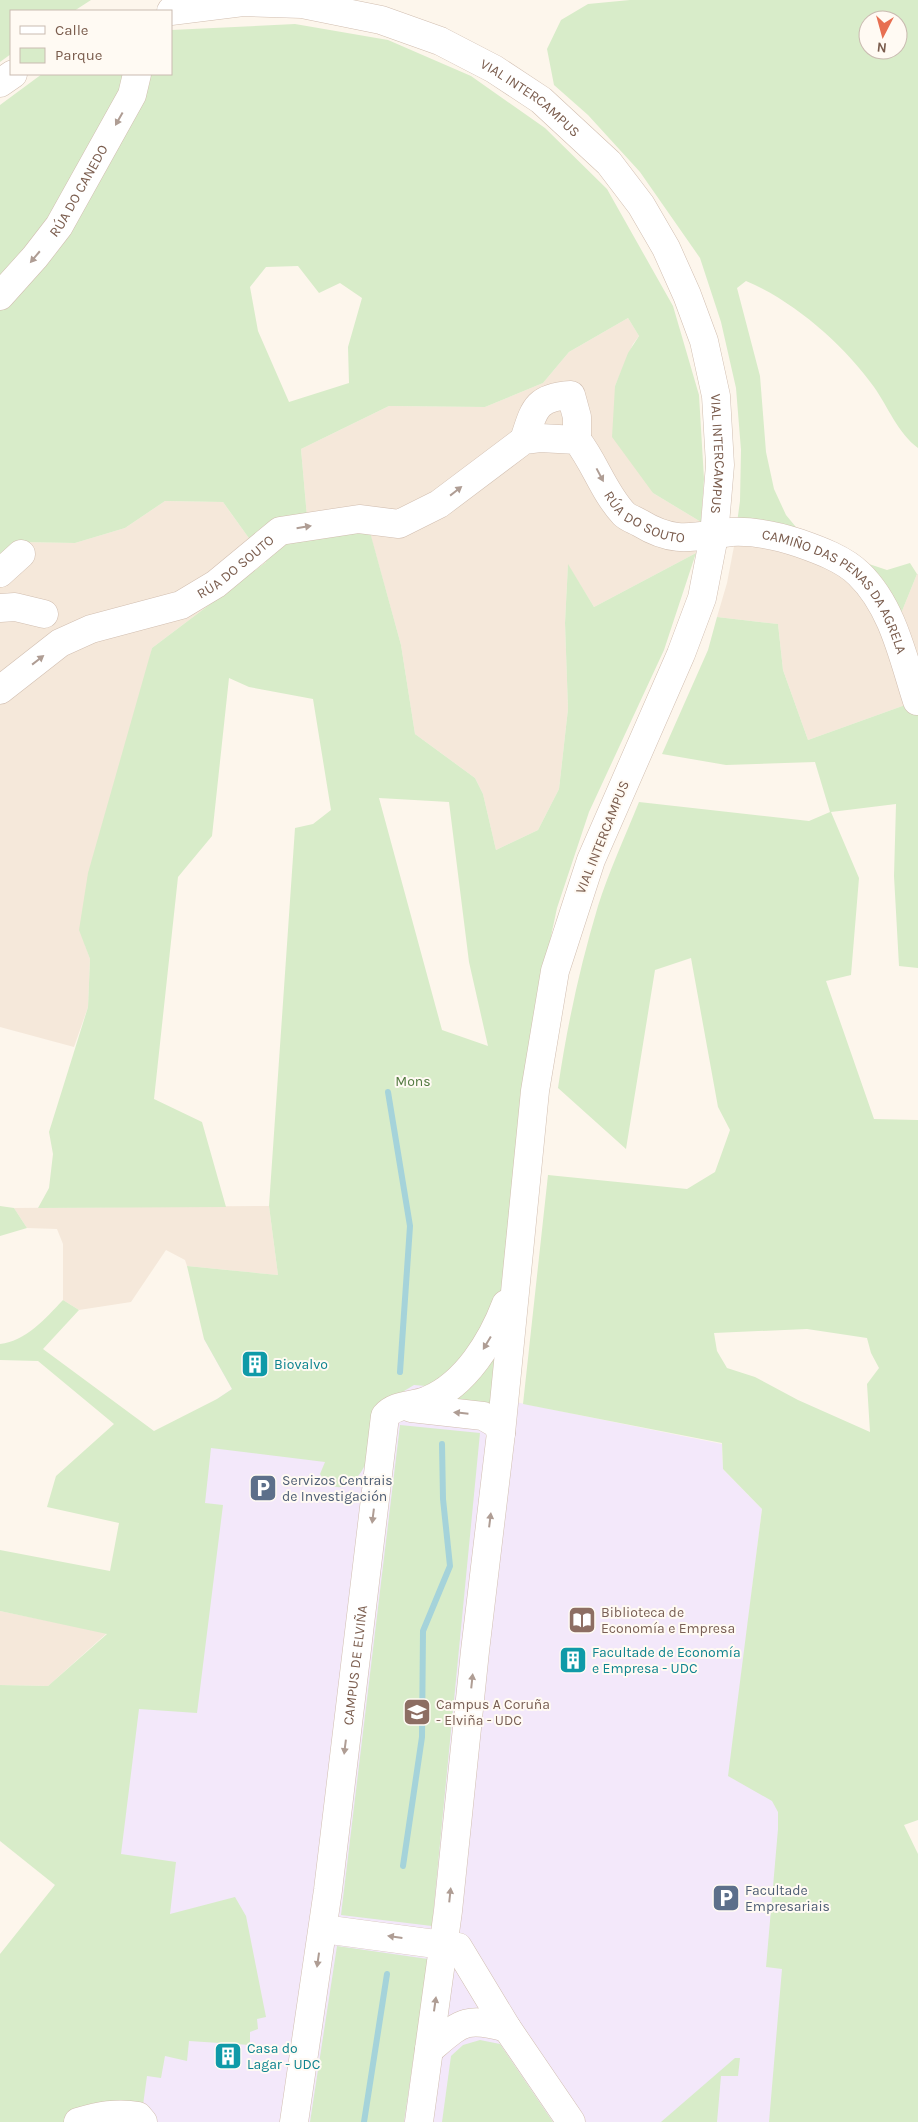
<svg xmlns="http://www.w3.org/2000/svg" width="918" height="2122" font-family="Karla,sans-serif">
	<style>
		.residential { fill: #f5e8da }
		.education { fill: #f3e8fa }
		.green { fill: #d8ecc9; fill-rule: evenodd }
		.lines { fill: none; stroke-linecap: round; stroke-linejoin: round }
		.stream { stroke: #a5d3da; stroke-width: 6 }
		.minor-casing { stroke: #d1beb0; stroke-width: 29 }
		.minor { stroke: #fff; stroke-width: 28 }
		.oneway { fill: #af9d94 }
		.labels { text-anchor: middle; stroke-width: 4; stroke-linejoin: round; paint-order: stroke }
		.street-label { font-size: 14px; fill: #7a5c4d; stroke: #fffaf3 }
		.park-label { font-size: 14px; fill: #537a41; stroke: #fffaf3 }
		.culture-label { font-size: 14px; fill: #0d838f; stroke: #fffaf3; text-anchor: start }
		.service-label { font-size: 14px; fill: #4e5e75; stroke: #fffaf3; text-anchor: start }
		.education-label { font-size: 14px; fill: #785e54; stroke: #fffaf3; text-anchor: start }
	</style>
	<rect width="100%" height="100%" fill="#fdf6ec"/>
	<g class="residential">
		<path d="M628,318l11,18 -6,8 -18,42 1,19 37,88 48,29 -5,31 -102,54 -26,-42 -3,58 3,86 -9,80 -21,41 -42,20 -13,-56 -8,-16 -60,-44 -14,-89 -31,-112 -63,-16 -6,-68 88,-43 96,1 58,-24 26,-31z"/>
		<path d="M165,501l58,1 43,60 -114,86 -67,297 5,14 -2,48 -14,40 -74,-20v-467l18,-18 57,1 50,-15z"/>
		<path d="M735,541l86,17 37,26 28,46 22,74 -100,36 -25,-70 -5,-46 -61,-7 10,-34z"/>
		<path d="M917,574h1v92l-20,-45z"/>
		<path d="M269,1206l9,69 -91,-9 -2,-6 -19,-10 -35,52 -52,8 -16,-10v-56l-6,-15 -30,-1 -13,-20z"/>
		<path d="M0,1611l107,22 -59,53 -48,-1z"/>
	</g>
	<path class="education" d="M204,1339l518,105 1,25 39,40 -27,219 63,49 115,345h-913v-142l83,-144 54,-383 95,-64z"/>
	<g class="green">
		<path d="M0,0h91l-17,11h-63v43l-11,8z"/>
		<path d="M630,0h288v448c-20,-15 -30,-41 -44,-61 -30,-42 -80,-86 -128,-106l-9,7 23,88 6,76 8,37 12,26 14,17 60,29 27,9 23,-7 7,11 -19,47 20,45v302l-19,-2 -5,-90 2,-72 -65,8 28,66 -8,97 -25,6 48,138 44,1v700l-14,5 14,29v268h-149l13,-153 -16,-2 12,-138v-17l-6,-11 -44,-25 34,-267 -39,-40 -1,-26 -199,-39 25,-229 139,14 28,-17 15,-42 -12,-23 -27,-149 -36,12 -29,179 -68,-61c9,-62 22,-122 40,-182 11,-35 27,-69 41,-104l170,19 21,-9 -15,-50 -89,3 -64,-11 46,-104 9,-33 61,7 5,46 25,70 100,-36 -22,-74 -28,-46 -121,-61 3,-22 1,-51 -5,-62 -15,-66 -21,-64 -60,-86 -52,-57 -34,-30 -7,-36 14,-29 27,-16zM868,20h30v30h-30zM807,1329l60,9 4,15 8,15 -12,16 3,48 -72,-32 -43,-23 -28,-9 -10,-17 -3,-18z"/>
		<path d="M295,24l93,16 83,36 74,52 62,61 66,117 26,89 5,84 -3,43 -48,-29 -41,-56 3,-51 13,-33 11,-17 -11,-18 -59,34 -26,31 -58,24 -96,-1 -88,43 6,68 63,15 31,113 14,89 60,44 8,16 13,56 42,-20 21,-41 9,-80 -3,-86 3,-59 26,43 102,-54 -32,97 -75,162 -32,96 -23,108 -32,281 -12,28 -52,62 -24,-2 -33,20c-6,24 -10,76 -40,82 -4,1 -11,-2 -15,-3l-6,-10 5,-12 -114,-14 -6,55 18,2 -26,208 -58,-4 -18,145 55,8 -6,52 65,-17 11,19 20,101 -9,2 1,10 -8,3v13l-61,-4 -2,20 -22,-5 -4,22 -14,-2 -4,29 -11,17h-132v-168l55,-69 -55,-44v-156l48,1 59,-52 -107,-23v-61l110,21 9,-48 -72,-16 9,-31 58,-52 -76,-63 -38,-1v-16c26,-3 45,-25 63,-44l16,10 -36,39 111,82 63,-32 15,-10 -28,-50 -17,-73 91,9 -9,-69 26,-378 18,-4 18,-14 -18,-111 -64,-12 -20,-9 -17,158 -34,41 -24,222 48,23 24,85 -188,1 11,-20 4,-34 -4,-22 39,-125 2,-48 -11,-29 9,-57 64,-225 114,-86 -43,-60 -58,-1 -40,27 -50,15 -57,-1 -18,18v-455l42,-31h129v-44zM298,266l21,27 21,-10 22,15 -14,49 1,36 -60,19 -31,-71 -8,-44 16,-20zM379,798l70,4 20,160 19,84 -46,-16z"/>
		<path d="M0,1206l14,2 13,20 -27,8z"/>
		<path d="M496,1342l2,68 -59,-7z"/>
		<path d="M400,1425l80,8 -48,493 -91,-11z"/>
		<path d="M337,1946l91,13 -24,163h-94z"/>
		<path d="M480,2040l20,4 53,78h-111l9,-66 12,-11z"/>
		<path d="M735,2058h5l-2,18h-17l-4,46h-56z"/>
	</g>
	<g class="lines">
		<g class="stream">
			<path d="M388,1092l22,134 -10,146"/>
			<path d="M403,1866l19,-129 1,-106 27,-65 -7,-67 -1,-55"/>
			<path d="M364,2122l23,-148"/>
		</g>
		<g class="minor-casing">
			<g id="minor">
				<path id="s1" d="M171,11l72,-9 59,2 79,16 59,21 54,28 47,31 68,63 32,42 25,43 21,47 17,46 12,55 4,69 -6,71 -12,62 -21,56 -90,206 -36,111 -20,120 -34,342 -26,218 -27,260 -29,211"/>
				<path d="M0,83l13,-9"/>
				<path id="s2" d="M0,296l35,-39 24,-31 73,-131 5,-21"/>
				<path d="M524,440c10,-30 11,-43 47,-45l6,22v23"/>
				<path d="M0,573l21,-19"/>
				<path d="M0,608l15,-1 29,7"/>
				<path id="s3" d="M0,690l60,-47 31,-14 90,-24 35,-21 64,-53 79,-12 40,5 40,-20 85,-64 16,-2 37,2c18,23 27,53 47,74 4,4 11,6 16,9 36,22 54,13 92,9 22,-1 46,4 67,11 20,7 45,16 60,31 34,33 44,84 58,127"/>
				<path d="M411,1408l72,8 14,8 4,9"/>
				<path d="M323,1929l135,18 49,81 64,94"/>
				<path d="M429,2050c32,-27 35,-34 78,-22"/>
				<path d="M78,2122c21,-6 39,-10 60,-6l5,6"/>
				<path id="s4" d="M294,2122l34,-232 57,-474c11,-13 28,-9 43,-16 38,-16 64,-59 78,-96"/>
			</g>
		</g>
		<use href="#minor" class="minor"/>
	</g>
	<defs><path id="oneway-solid" d="M-6-.8H1V-3.2L6.5 0L1 3.2V.8H-6Z" transform="scale(1.25)"/></defs>
	<g class="oneway">
		<use href="#oneway-solid" transform="translate(119 119) rotate(119)"/>
		<use href="#oneway-solid" transform="translate(35 257) rotate(130)"/>
		<use href="#oneway-solid" transform="translate(600 475) rotate(62)"/>
		<use href="#oneway-solid" transform="translate(456 491) rotate(-38)"/>
		<use href="#oneway-solid" transform="translate(304 527) rotate(-9)"/>
		<use href="#oneway-solid" transform="translate(38 660) rotate(-38)"/>
		<use href="#oneway-solid" transform="translate(487 1343) rotate(121)"/>
		<use href="#oneway-solid" transform="translate(461 1413) rotate(-174)"/>
		<use href="#oneway-solid" transform="translate(373 1516) rotate(97)"/>
		<use href="#oneway-solid" transform="translate(490 1520) rotate(-83)"/>
		<use href="#oneway-solid" transform="translate(472 1681) rotate(-84)"/>
		<use href="#oneway-solid" transform="translate(345 1747) rotate(97)"/>
		<use href="#oneway-solid" transform="translate(450 1895) rotate(-84)"/>
		<use href="#oneway-solid" transform="translate(395 1937) rotate(-172)"/>
		<use href="#oneway-solid" transform="translate(318 1960) rotate(98)"/>
		<use href="#oneway-solid" transform="translate(435 2004) rotate(-82)"/>
	</g>
	<defs>
		<g id="building-square" transform="scale(1.4375)"><rect x="-9" y="-9" width="18" height="18" rx="4" fill="#0f9aa8" stroke="#fffaf3"/><path d="M-4-6H4V6H1V3H-1V6H-4ZM-2.5-4.3h1.7v1.8h-1.7ZM.8-4.3h1.7v1.8H.8ZM-2.5-1h1.7V.8h-1.7ZM.8-1h1.7V.8H.8Z" fill="#fff"/></g>
		<g id="parking-square" transform="scale(1.4375)"><rect x="-9" y="-9" width="18" height="18" rx="4" fill="#5c6f8a" stroke="#fffaf3"/><path d="M-3.5-5.5H1a3.5 3.5 0 0 1 0 7H-1V5.5H-3.5ZM-1-3.4V-.6H.8a1.4 1.4 0 0 0 0-2.8Z" fill="#fff"/></g>
		<g id="library-square" transform="scale(1.4375)"><rect x="-9" y="-9" width="18" height="18" rx="4" fill="#8d6e63" stroke="#fffaf3"/><path d="M-6-4Q-3-5.5-.7-3.5V5Q-3 3-6 4ZM6-4Q3-5.5 .7-3.5V5Q3 3 6 4Z" fill="#fff"/></g>
		<g id="university-square" transform="scale(1.4375)"><rect x="-9" y="-9" width="18" height="18" rx="4" fill="#8d6e63" stroke="#fffaf3"/><path d="M0-5L7-2L0 1L-7-2ZM-4 1L0 2.5L4 1V4Q0 6-4 4Z" fill="#fff"/></g>
	</defs>
	<g fill-rule="evenodd">
		<use href="#building-square" x="255" y="1364"/>
		<use href="#parking-square" x="263" y="1488"/>
		<use href="#library-square" x="582" y="1620"/>
		<use href="#building-square" x="573" y="1660"/>
		<use href="#university-square" x="417" y="1712"/>
		<use href="#parking-square" x="726" y="1898"/>
		<use href="#building-square" x="228" y="2056"/>
	</g>
	<g class="labels">
		<g class="street-label">
			<text dy="5" stroke="none"><textPath href="#s1" startOffset="382">VIAL INTERCAMPUS</textPath></text>
			<text dy="5" stroke="none"><textPath href="#s2" startOffset="132">RÚA DO CANEDO</textPath></text>
			<text dy="5" stroke="none"><textPath href="#s1" startOffset="802">VIAL INTERCAMPUS</textPath></text>
			<text dy="5" stroke="none"><textPath href="#s3" startOffset="759">RÚA DO SOUTO</textPath></text>
			<text dy="5" stroke="none"><textPath href="#s3" startOffset="270">RÚA DO SOUTO</textPath></text>
			<text dy="5" stroke="none"><textPath href="#s3" startOffset="982">CAMIÑO DAS PENAS DA AGRELA</textPath></text>
			<text transform="translate(602 837) rotate(-68)" y="5">VIAL INTERCAMPUS</text>
			<text dy="5" stroke="none"><textPath href="#s4" startOffset="461">CAMPUS DE ELVIÑA</textPath></text>
		</g>
		<g class="park-label">
			<text x="413" y="1086">Mons</text>
		</g>
		<g class="culture-label">
			<text x="274" y="1369">Biovalvo</text>
			<text x="592" y="1657">Facultade de Economía<tspan x="592" dy="16">e Empresa - UDC</tspan></text>
			<text x="247" y="2053">Casa do<tspan x="247" dy="16">Lagar - UDC</tspan></text>
		</g>
		<g class="service-label">
			<text x="282" y="1485">Servizos Centrais<tspan x="282" dy="16">de Investigación</tspan></text>
			<text x="745" y="1895">Facultade<tspan x="745" dy="16">Empresariais</tspan></text>
		</g>
		<g class="education-label">
			<text x="601" y="1617">Biblioteca de<tspan x="601" dy="16">Economía e Empresa</tspan></text>
			<text x="436" y="1709">Campus A Coruña<tspan x="436" dy="16">- Elviña - UDC</tspan></text>
		</g>
	</g>
	<rect x="10" y="10" width="162" height="65" fill="#fffaf3" stroke="#cabbb1"/>
	<rect x="20" y="26" width="25" height="8" fill="#ffffff" stroke="#cabbb1"/>
	<text x="55" y="35" font-size="15" fill="#7a5c4d">Calle</text>
	<rect x="20" y="48" width="25" height="15" fill="#d8ecc9" stroke="#cabbb1"/>
	<text x="55" y="60" font-size="15" fill="#7a5c4d">Parque</text>
	<g transform="translate(883 35) rotate(186)"><circle r="24" fill="#fffaf3" stroke="#cabbb1"/>
	<path d="M0-4L9 19L0 12L-9 19Z" fill="#e76f51"/>
	<text y="-8" font-size="14" font-weight="bold" text-anchor="middle" fill="#7a5c4d">N</text>
	</g>
</svg>
